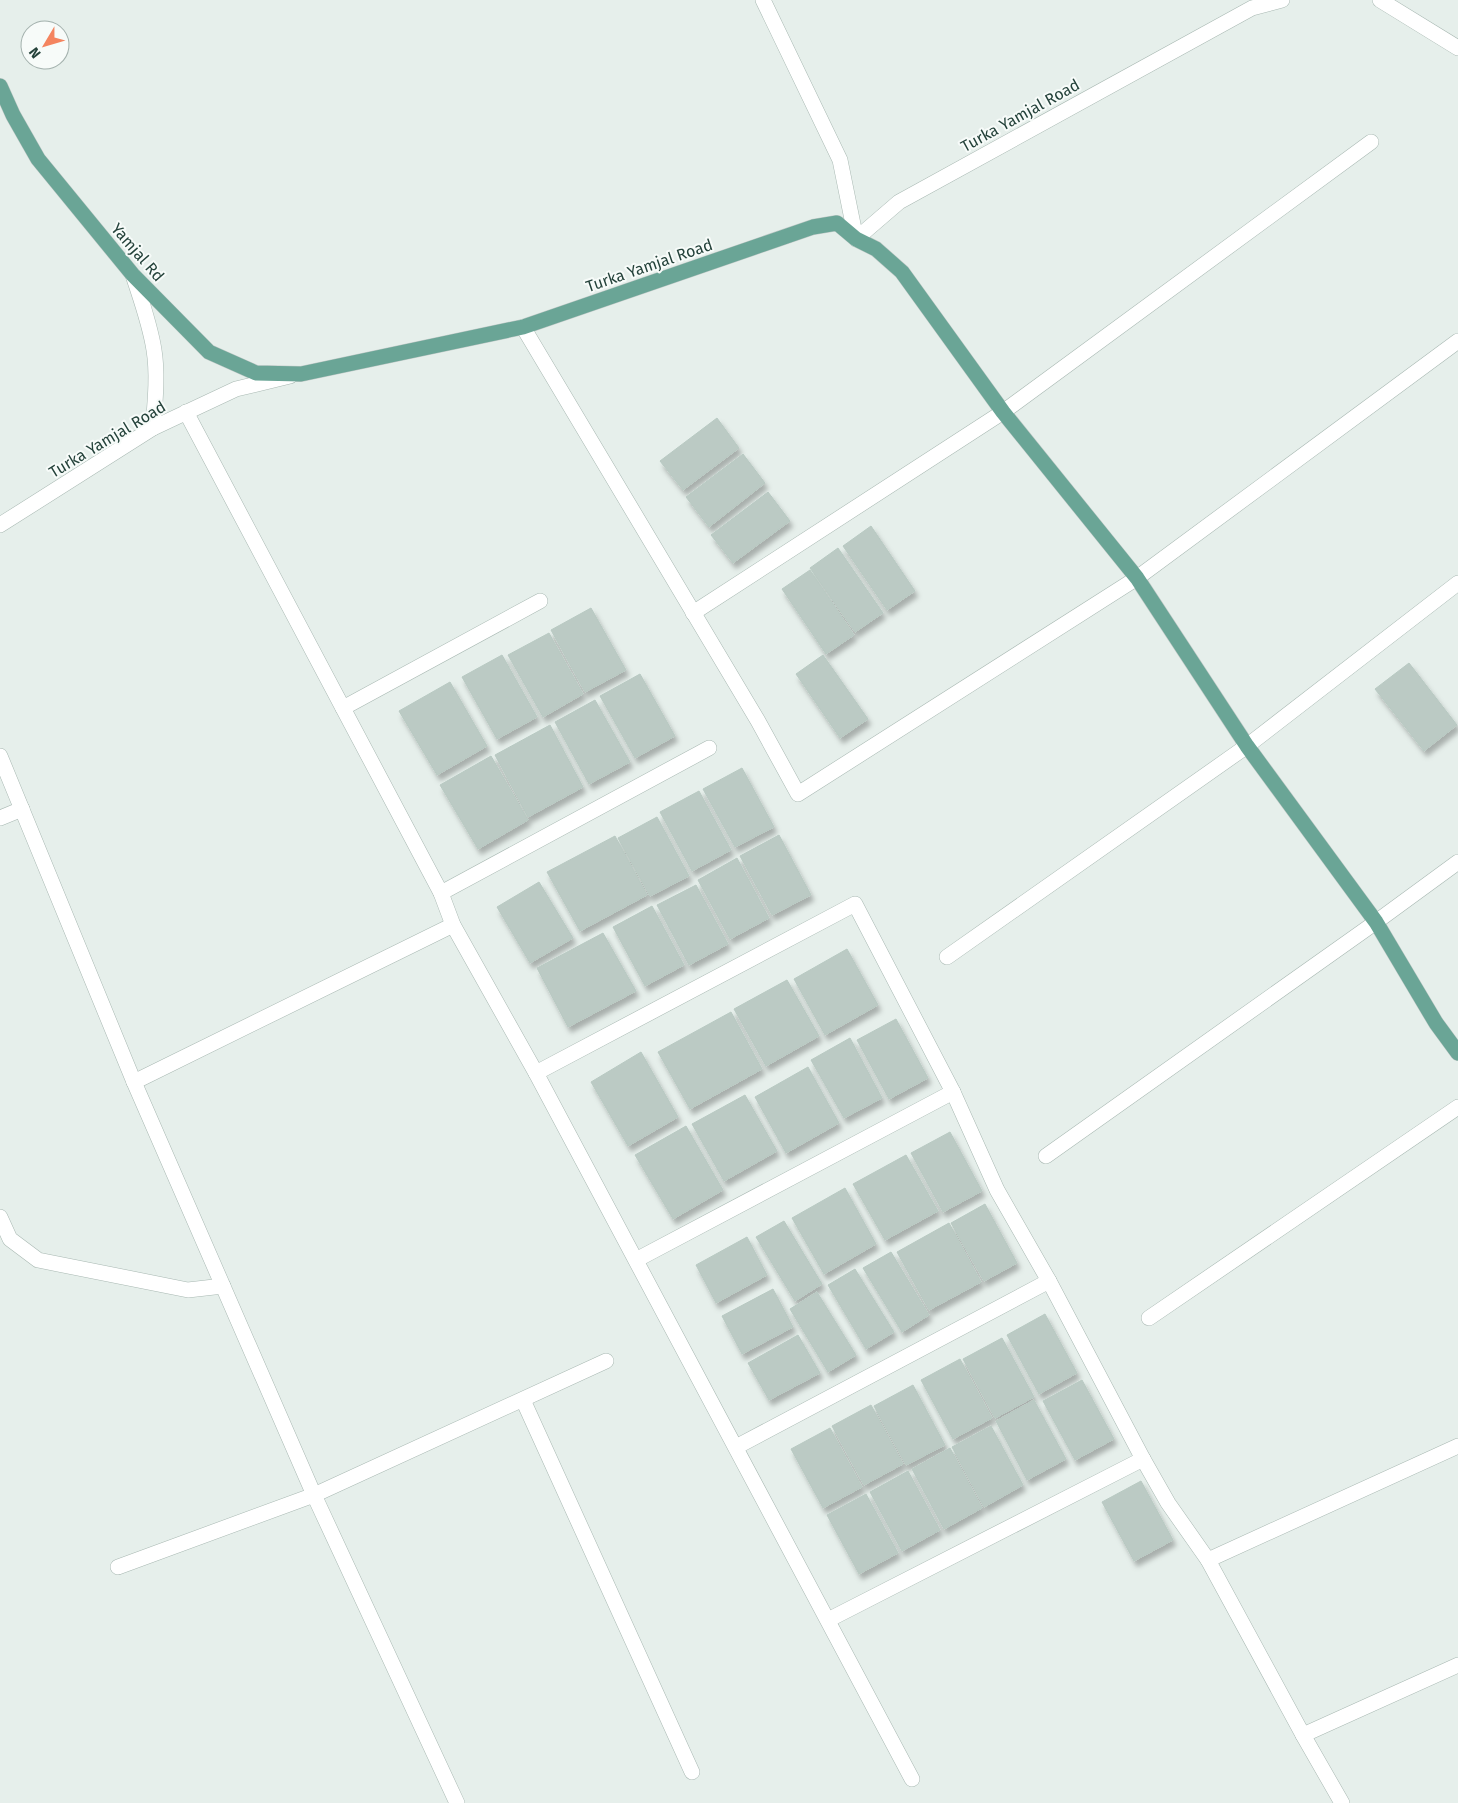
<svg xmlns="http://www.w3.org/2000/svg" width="1458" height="1803" font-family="'Fira Sans',sans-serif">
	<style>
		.building { fill: #bbcac4; stroke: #b8c9c2; filter: url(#shadow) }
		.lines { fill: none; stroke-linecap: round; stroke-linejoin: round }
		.minor-casing { stroke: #a8b8b2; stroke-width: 16 }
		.major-casing { stroke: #c2cac8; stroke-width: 16 }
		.minor { stroke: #fff; stroke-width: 15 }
		.major { stroke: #6aa596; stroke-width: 15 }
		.labels { text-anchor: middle; stroke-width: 4; stroke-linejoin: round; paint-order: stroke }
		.street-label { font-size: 16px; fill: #24423a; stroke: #f7fbf9 }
	</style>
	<defs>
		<filter id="shadow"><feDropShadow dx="3" dy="5.5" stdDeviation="2.5" flood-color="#0004"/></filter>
	</defs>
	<rect width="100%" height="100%" fill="#e6efeb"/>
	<g class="building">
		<path d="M717,418l22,30 -56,42 -23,-29z"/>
		<path d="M743,454l22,29 -56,44 -23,-30z"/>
		<path d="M768,492l22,29 -57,42 -22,-28z"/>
		<path d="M871,526l44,65 -28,19 -44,-64z"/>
		<path d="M838,548l45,65 -28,19 -45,-64z"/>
		<path d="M810,570l44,65 -28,19 -44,-65z"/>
		<path d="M591,608l35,62 -41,22 -34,-62z"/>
		<path d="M549,633l34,61 -40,23 -35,-62z"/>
		<path d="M502,655l35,62 -40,22 -35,-62z"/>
		<path d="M823,655l45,64 -28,19 -44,-64z"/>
		<path d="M1409,663l48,62 -33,26 -49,-62z"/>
		<path d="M640,674l35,62 -40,22 -35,-62z"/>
		<path d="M450,682l37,64 -50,29 -38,-64z"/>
		<path d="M595,700l35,62 -41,22 -34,-62z"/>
		<path d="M550,725l33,62 -55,30 -33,-62z"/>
		<path d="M491,756l37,64 -50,29 -38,-64z"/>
		<path d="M742,768l32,59 -39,20 -32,-58z"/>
		<path d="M699,791l32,59 -39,21 -32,-59z"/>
		<path d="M657,817l32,59 -39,20 -32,-58z"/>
		<path d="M779,835l32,60 -39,20 -32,-59z"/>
		<path d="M615,836l32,59 -67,36 -33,-59z"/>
		<path d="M737,858l32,60 -39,21 -32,-59z"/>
		<path d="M539,882l34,56 -43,25 -33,-56z"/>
		<path d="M696,885l32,59 -39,21 -32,-60z"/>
		<path d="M652,906l32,59 -39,21 -32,-59z"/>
		<path d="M603,933l33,58 -68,36 -31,-59z"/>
		<path d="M847,949l31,56 -53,30 -31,-56z"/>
		<path d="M787,980l32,56 -53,30 -32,-57z"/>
		<path d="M731,1012l31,57 -72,40 -32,-57z"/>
		<path d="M896,1019l32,59 -39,21 -32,-59z"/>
		<path d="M850,1038l32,60 -38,20 -33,-58z"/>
		<path d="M641,1052l37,65 -50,29 -37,-64z"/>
		<path d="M808,1067l31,56 -53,30 -31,-56z"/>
		<path d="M745,1095l32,56 -53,30 -32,-57z"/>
		<path d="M686,1126l37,64 -50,29 -38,-64z"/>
		<path d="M950,1132l32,59 -39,21 -32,-59z"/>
		<path d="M906,1155l32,56 -53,29 -32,-56z"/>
		<path d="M845,1188l31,56 -52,30 -32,-56z"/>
		<path d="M985,1204l32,59 -33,18 -33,-58z"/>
		<path d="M784,1221l38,63 -27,17 -39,-64z"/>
		<path d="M949,1223l32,59 -52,28 -32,-58z"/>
		<path d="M747,1237l20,38 -51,28 -20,-38z"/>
		<path d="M891,1252l38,63 -27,17 -39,-64z"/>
		<path d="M855,1269l39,63 -28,17 -38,-64z"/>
		<path d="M773,1289l20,38 -51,27 -20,-38z"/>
		<path d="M817,1292l39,63 -28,17 -38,-63z"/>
		<path d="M1045,1314l32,59 -38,21 -32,-59z"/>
		<path d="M798,1335l22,38 -51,27 -21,-37z"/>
		<path d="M1002,1338l32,59 -39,21 -32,-59z"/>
		<path d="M960,1359l32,59 -39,21 -32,-59z"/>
		<path d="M1082,1380l32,59 -39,21 -32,-59z"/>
		<path d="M913,1385l32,60 -39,20 -32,-59z"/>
		<path d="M1034,1400l32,59 -39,21 -31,-59z"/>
		<path d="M871,1405l32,59 -39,21 -32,-59z"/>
		<path d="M991,1426l32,59 -39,22 -32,-60z"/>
		<path d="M830,1428l32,59 -39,21 -32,-59z"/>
		<path d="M950,1448l32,60 -38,21 -32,-60z"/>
		<path d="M908,1471l32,59 -38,21 -32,-59z"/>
		<path d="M1141,1481l32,59 -39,21 -32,-59z"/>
		<path d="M866,1494l32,59 -39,21 -32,-59z"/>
	</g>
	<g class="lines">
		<g class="minor-casing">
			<g id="minor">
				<path d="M763,0l77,160 16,79 43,-37 353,-194 30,-8"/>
				<path d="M1380,0l78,48"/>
				<path d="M133,275c8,25 17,49 21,75 4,25 1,53 -1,78"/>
				<path d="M523,327l235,394 40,73 339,-216 321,-237"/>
				<path d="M186,412l255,481 12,32 83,148 376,706"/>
				<path d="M0,525l153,-97 83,-39 54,-13"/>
				<path d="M693,613l310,-201 368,-270"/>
				<path d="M343,708l197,-107"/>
				<path d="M0,756l134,326 180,413 143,308"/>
				<path d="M0,818l22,-9"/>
				<path d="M441,893l268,-145"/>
				<path d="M947,957l300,-211 211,-163"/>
				<path d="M536,1073l319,-169 98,188 44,98 52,91 94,178 25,44 40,57 95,175 39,68"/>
				<path d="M134,1082l319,-157"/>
				<path d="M1046,1156l330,-234 82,-60"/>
				<path d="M0,1217l10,22 28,21 150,30 35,-4"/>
				<path d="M636,1260l317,-168"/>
				<path d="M1149,1318l309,-211"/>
				<path d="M523,1400l169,372"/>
				<path d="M736,1447l313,-166"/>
				<path d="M1208,1560l250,-114"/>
				<path d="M118,1567l196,-72 292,-134"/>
				<path d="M828,1620l315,-161"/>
				<path d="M1303,1735l155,-70"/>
			</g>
		</g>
		<g class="major-casing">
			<path id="major" d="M0,86l13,29 25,44 95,116 76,77 47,21 45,1 222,-47 290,-100 24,-4 19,16 20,10 26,23 101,140 134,166 110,168 129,176 60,101 22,30"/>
		</g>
		<use href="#minor" class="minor"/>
		<use href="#major" class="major"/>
	</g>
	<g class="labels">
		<g class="street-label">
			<text transform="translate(1020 115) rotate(-29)" y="6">Turka Yamjal Road</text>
			<text transform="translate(138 252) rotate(49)" y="6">Yamjal Rd</text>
			<text transform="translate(649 265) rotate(-19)" y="6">Turka Yamjal Road</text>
			<text transform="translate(107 439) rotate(-31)" y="6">Turka Yamjal Road</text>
		</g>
	</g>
	<g transform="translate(45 45) rotate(232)"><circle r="24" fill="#f7fbf9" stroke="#a3b1ad"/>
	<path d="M0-4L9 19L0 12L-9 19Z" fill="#f4845f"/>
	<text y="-8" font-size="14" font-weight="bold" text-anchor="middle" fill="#24423a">N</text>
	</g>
</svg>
